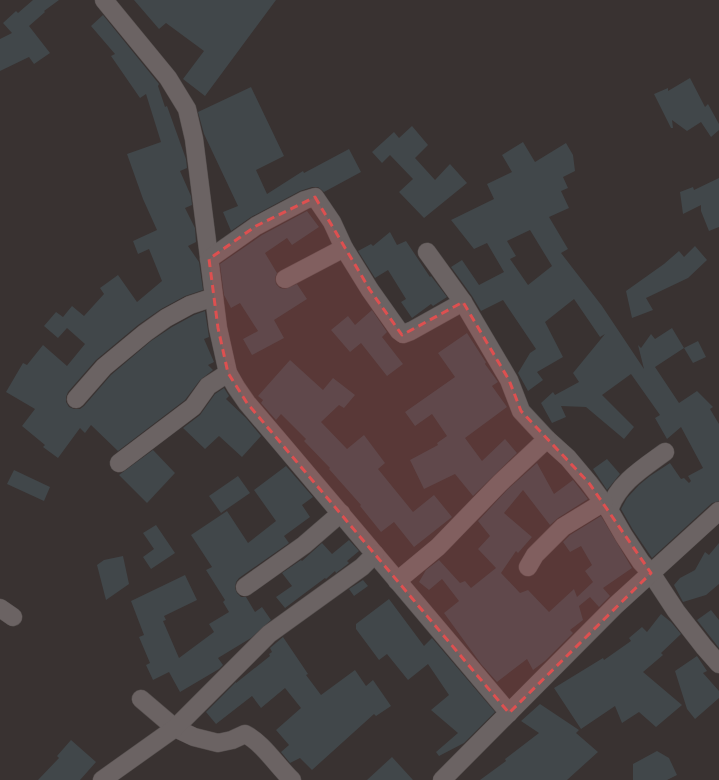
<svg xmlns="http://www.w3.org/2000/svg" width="719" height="780" font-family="Merriweather,serif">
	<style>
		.building { fill: #41474a; fill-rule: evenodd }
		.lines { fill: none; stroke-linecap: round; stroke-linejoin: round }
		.street-casing { stroke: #544e4d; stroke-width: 19 }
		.street { stroke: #6b6363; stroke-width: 18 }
		.marked { fill: #dd5050; fill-opacity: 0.2; stroke: #dd5050; stroke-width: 3; stroke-dasharray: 8 5; stroke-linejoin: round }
	</style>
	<rect width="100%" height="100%" fill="#393231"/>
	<g class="building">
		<path d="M33,0h26l-15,11 1,1 -16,14 21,27 -16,11 -5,-7 -29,14v-32l12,-6 -9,-10 13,-12 2,2z"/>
		<path d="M134,0h142l-71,96 -22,-17 21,-28 -38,-28 -7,6z"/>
		<path d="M103,15l56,69 -1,2 7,21 2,-1 19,53 1,9 -7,3 11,25 1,9 -7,3 10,20 1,14 -8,4 11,16 4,28 -18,6 -24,13 -23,16 -42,35 -28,32 -2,5v5l3,5 5,2h6l4,-3 27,-31 40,-34 21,-14 22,-12 11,-4 4,26 -5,2 10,23 -6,3 5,5 -13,10 -15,20 -67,51 -27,-26 -6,8 -5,-5 -22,30 -15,-11 2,-2 -23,-19 13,-17 -29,-17 17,-29 4,2 16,-20 24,21 18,-22 -18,-16 -9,10 -14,-12 12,-14 7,5 9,-11 12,10 20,-22 -4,-6 18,-13 19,27 25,-21 -13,-32 -11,5 -5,-13 24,-11 -14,-31 -16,-45 34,-12 -15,-48 -6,4 -29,-42 4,-2 -24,-28z"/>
		<path d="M690,78l15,29 3,-3 11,20v6l-8,7 -10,-15 -14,9 -15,-11 1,8h-2l-17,-34 14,-6v3z"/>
		<path d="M251,87l33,69 -28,14 11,24 36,-23 1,2 45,-24 12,23 -37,20 -6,-5h-6l-12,4 -49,26 -20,14 -8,-19 15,-6 -34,-72 -6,-22z"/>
		<path d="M412,126l16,19 -13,13 20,22 15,-16 17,19 -43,35 -25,-26 14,-13 -23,-24 -8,8 -10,-11 22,-20 5,6z"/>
		<path d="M523,142l12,20 31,-19 7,12 2,16 -12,6 5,11 -7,3 8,17 -20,9 19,32 -7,4 41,53 42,63 -6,-24 3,3 10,-14 4,5 17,-11 12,20 -29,19 24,36 18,-12 16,16 -3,2 9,15v77l-7,2 -60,55 -19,-28 -12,-21 6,-11 12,-13 11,-9 20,-13 11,16 3,-1 5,5 2,-2 -3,-5 15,-8 -22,-41 -14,12 -12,-21 5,-3 -29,-41 -29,21 32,32 -10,12 -38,-32 -25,-1 5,11 -14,6 -11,-20 12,-11 2,3 24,-13 -6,-9 32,-39 -5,3 -26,-38 -29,23 18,35 -26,15 6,8 -15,11 -10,-18 12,-20 6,-4 -33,-49 -22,11 -9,-15 -21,-29 11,-7 17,25 25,-13 -17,-29 -13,6 -23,-29 43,-21 -7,-15 25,-12 -10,-17zM530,230l22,36 -24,19 -18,-26 6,-3 -9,-15z"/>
		<path d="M719,178v49l-10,4 -8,-20v-6l-18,9 -3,-22 13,-5 1,3z"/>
		<path d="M307,211l12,16 -27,18 -5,-7 -22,15 12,20 -2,5 1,6 4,4 5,1 12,-5 10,15 -33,21 10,18 -32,17 -9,-16 15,-8 -18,-28 -9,5 -7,-13 -4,-31 42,-29z"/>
		<path d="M390,232l7,13 9,-4 24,36 1,-1 16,21 -14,9 -2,-2 -19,14 -11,-16 5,-3 -18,-29 -13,8 -17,-27 13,-7 2,2z"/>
		<path d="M695,246l12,14 -19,18 -42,20 7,12 -21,8 -6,-27 38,-27 15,-13 5,6z"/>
		<path d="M372,310l15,22 -5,5 21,27 -16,12 -26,-33 -11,9 -19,-22 17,-14 7,9z"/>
		<path d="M467,333l18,28 1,1 -1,2 13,18 -6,4 15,21 -42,31 17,23 23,-22 12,14 -44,43 -18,-22 -31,15 -14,-29 28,-15 -1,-2 10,-7 -15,-22 -17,12 -10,-14 50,-35 -17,-24z"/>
		<path d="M698,341l8,16 -13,6 -9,-15z"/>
		<path d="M290,360l33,30 10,-12 22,17 -11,13 -5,-3 -18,17 26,27 17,-14 21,28 -7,6 35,43 21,-17 18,22 -38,30 -20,-25 -13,10 -21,-26 1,-1 -32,-36 1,-1 -26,-27 2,-2 -25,-25 -5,6 -15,-17 2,-3 -5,-4z"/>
		<path d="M224,388l5,8 -3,3 20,19 15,18 -19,21 -23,-21 -14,13 -22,-21 17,-13 15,-21z"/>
		<path d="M153,450l22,23 -28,30 -28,-28z"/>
		<path d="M607,459l13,15 -13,16 -14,-21z"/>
		<path d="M537,463l17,31 19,-14 15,19 -30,19 -8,7 -27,-35 -19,23 28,24 -14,16 -2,-2 -15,22 19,20 8,-3 21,22 25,-23 3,8 16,-15 -8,-11 7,-6 -11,-19 -11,6 -7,-10 7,-7 31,-19 31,52 -29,20 7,8 -11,11 -9,-10 -11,9 4,14 -13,10 3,3 -28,28 -12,9 -6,-11 -30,23 -16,-18 -37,-51 15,-12 -17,-22 -13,11 -10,-8 7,-12 13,-10 21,23 5,-2 6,7 25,-20 -18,-19 12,-13 -12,-15 29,-31z"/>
		<path d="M286,466l27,31 -11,8 8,12 -26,19 5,7 -50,35 -3,4 -1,6 2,5 4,4h5l9,15 7,-5 9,13 -20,18 -33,20 5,7 -4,4 -39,23 -11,-20 -16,8 -7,-15 4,-2 -11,-26 5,-2 -13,-34 54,-26 12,25 -33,16 2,4 -3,1 16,37 35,-26 -5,-8 20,-12 -6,-10 2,-2 -19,-30 6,-3 -21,-32 36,-24 21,32 28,-22 -22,-31z"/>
		<path d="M14,470l36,17 -6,14 -37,-17z"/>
		<path d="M238,476l12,17 -29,20 -12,-17z"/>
		<path d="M156,525l19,28 -24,16 -8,-12 11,-8 -11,-16z"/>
		<path d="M349,540l10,11 -12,10 2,2 -13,10 -1,-2 -9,8 -1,-1 -40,30 -9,-11 16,-11 -10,-13 19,-13 1,1 20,-18 10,11z"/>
		<path d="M719,543v41l-13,11 -23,7 -9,-17 6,-7 15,-8 10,-18 4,3z"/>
		<path d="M123,556l6,28 -23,16 -9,-35 7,-5z"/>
		<path d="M363,580l5,6 -14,10 -5,-7z"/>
		<path d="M389,599l35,47 8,-8 63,74 -31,31 -25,13 -3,-4 22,-19 -27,-23 18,-15 -21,-31 -20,16 -21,-26 -8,6 -23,-31v-5z"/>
		<path d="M711,610l8,10v28l-22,-28z"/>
		<path d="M661,614l10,8 10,12 -20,19 2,2 -20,17 39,33 -26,22 -17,-15 -17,11 -7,-17 -34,23 -27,-41 49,-30 1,2 27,-19 -2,-3 13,-11 5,5z"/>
		<path d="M283,637l25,37 -2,1 15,20 34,-25 11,16 7,-6 18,26 -15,10 -2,-2 -62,56 -12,-12 -10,5 -9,-11 8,-7 -13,-15 25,-22 -16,-20 -24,20 -9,-12 -36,28 -10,-12 30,-30v1l34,-27 -1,-2 3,-2 -2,-4z"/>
		<path d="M697,656l10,15 -4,2 16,18v7l-24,21 -8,-10 -12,-38z"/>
		<path d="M540,704l39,26 -3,3 22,19 -31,28h-87l26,-19 -1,-2 34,-26 -18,-12z"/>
		<path d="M71,740l25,22 -16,18h-42l21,-22 -2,-2z"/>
		<path d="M657,751l12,7 8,17 -10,5h-34v-16z"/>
		<path d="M392,757l21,23h-46z"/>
	</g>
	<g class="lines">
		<g class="street-casing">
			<g id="street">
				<path d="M104,0l64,78 19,31 7,30 24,189 10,45 8,14 11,16c88,103 175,207 262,310"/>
				<path d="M209,259l47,-33 49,-26 10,-3 17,25 12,26 26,42 29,41 4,3 8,-3 52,-29"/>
				<path d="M285,279l59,-31"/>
				<path d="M76,399l28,-32 41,-34 21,-15 24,-13 24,-8"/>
				<path d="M547,439l21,19 21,25 20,27 15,26 17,26 10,11 25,38 28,36 15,17"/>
				<path d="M119,463l74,-56 15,-21 20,-13"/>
				<path d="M609,510c9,-27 34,-42 56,-58"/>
				<path d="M528,567l7,-12 28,-28 41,-25"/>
				<path d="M397,581l41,-34 62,-64 47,-44 -26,-28 -12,-31 -46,-78 -36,-50"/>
				<path d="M245,587l59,-42 37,-32"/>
				<path d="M0,608l13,9"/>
				<path d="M141,699l34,29 19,9 24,6 14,-3 13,-6c18,9 32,32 47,46"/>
				<path d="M102,780l73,-52 94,-94 93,-67 13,-13"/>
				<path d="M442,780l174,-175 103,-94"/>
			</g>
		</g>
		<use href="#street" class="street"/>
	</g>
	<path class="marked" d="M315,197l55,93 32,45 61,-33 46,78 12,31 68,72 62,90 -142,140 -262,-310 -19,-30 -10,-45 -9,-69 47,-33z"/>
</svg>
